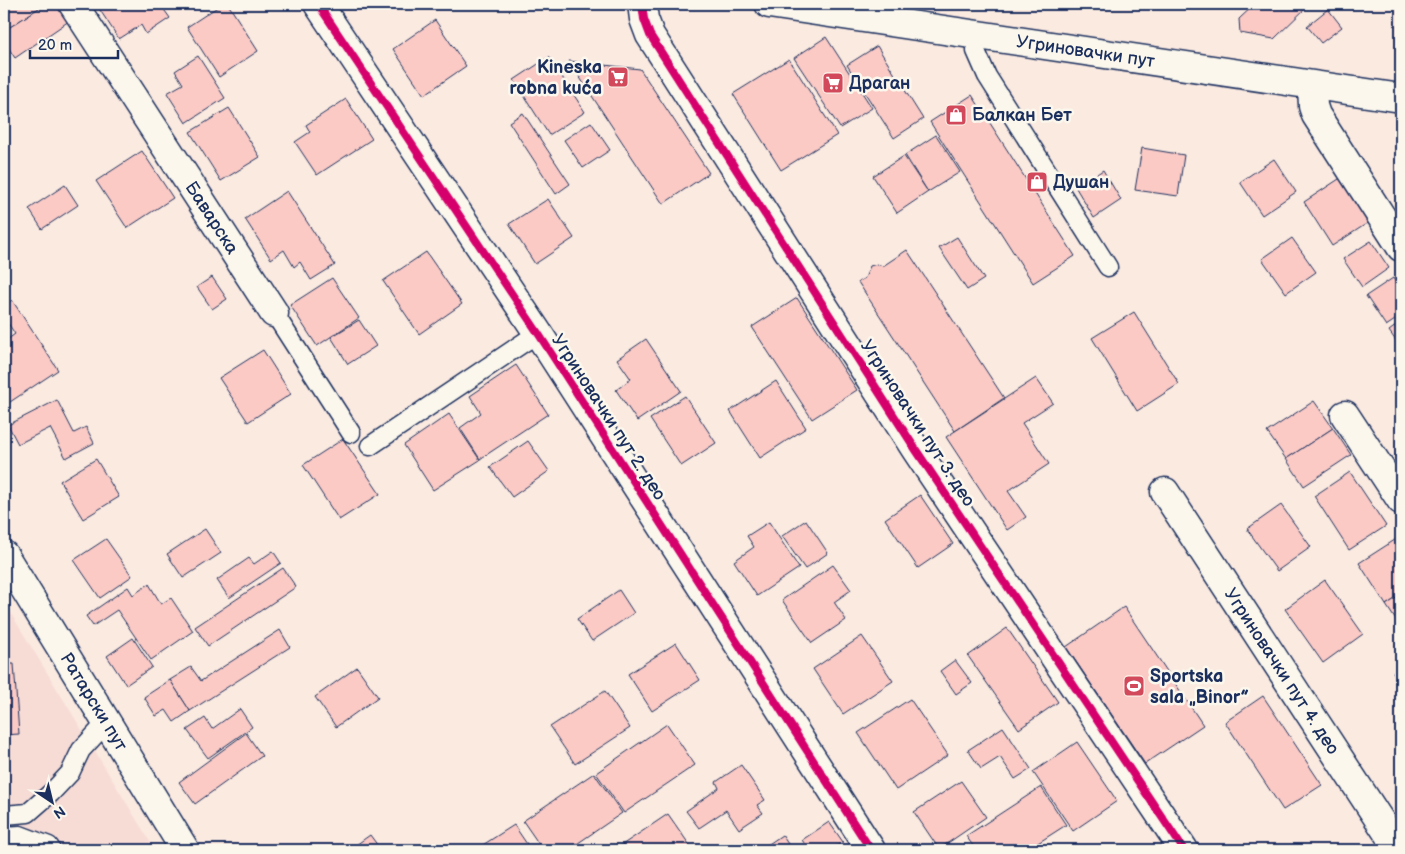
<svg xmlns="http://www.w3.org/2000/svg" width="1405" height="854" font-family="'Balsamiq Sans',sans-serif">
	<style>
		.built { fill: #f7dcd6 }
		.building { fill: #fbcac5; stroke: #1b2f5e }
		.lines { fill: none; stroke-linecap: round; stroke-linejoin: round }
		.service-casing { stroke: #1b2f5e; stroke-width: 21 }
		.minor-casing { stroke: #1b2f5e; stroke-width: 31 }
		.tertiary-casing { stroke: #1b2f5e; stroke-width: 31 }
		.service { stroke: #fbf7ec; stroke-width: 18 }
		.minor { stroke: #fbf7ec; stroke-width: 28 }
		.tertiary { stroke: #fbf7ec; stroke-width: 28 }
		.cycleway-casing { stroke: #fbf7ec; stroke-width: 11 }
		.cycleway { stroke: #d6006c; stroke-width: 8 }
		.labels { text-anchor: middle; stroke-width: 5; stroke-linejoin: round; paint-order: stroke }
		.street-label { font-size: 18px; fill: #1b2f5e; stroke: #fbf7ec }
		.poi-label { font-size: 18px; font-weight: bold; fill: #1b2f5e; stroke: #fbf7ec; text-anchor: start }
	</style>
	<rect width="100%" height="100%" fill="#fbeae0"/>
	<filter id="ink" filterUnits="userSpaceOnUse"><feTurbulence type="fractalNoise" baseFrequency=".02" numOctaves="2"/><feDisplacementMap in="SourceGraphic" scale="10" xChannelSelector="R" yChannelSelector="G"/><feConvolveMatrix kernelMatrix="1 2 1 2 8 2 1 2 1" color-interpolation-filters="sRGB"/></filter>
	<g filter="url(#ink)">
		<path class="built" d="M4,602l151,248h-151z"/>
		<g class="building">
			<path d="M4,4h41l-41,27z"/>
			<path d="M45,4h13l11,17 -54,37 -11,-17v-10z"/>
			<path d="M96,4h64l10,14 -24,16 -5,-9 -22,14z"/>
			<path d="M222,4h6l30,47 -39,26 -32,-50z"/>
			<path d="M1255,4h55l-36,35 -34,-6 -1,-14z"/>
			<path d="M1328,9l14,18 -21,16 -14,-17z"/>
			<path d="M435,20l31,46 -42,29 -31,-46z"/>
			<path d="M826,37l46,71 -32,20 -46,-70z"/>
			<path d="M877,46l46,73 -29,19 -47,-73z"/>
			<path d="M198,56l27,42 -39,25 -19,-30 16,-9 -8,-13z"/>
			<path d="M549,57l36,55 -36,23 -35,-55z"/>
			<path d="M789,59l48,76 -56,35 -48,-76z"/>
			<path d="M569,61l71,8 69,104 -46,31z"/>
			<path d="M972,95l103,161 -42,27 -103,-161z"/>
			<path d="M346,99l26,40 -55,36 -22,-33 15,-10 -4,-7z"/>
			<path d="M229,108l31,49 -39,24 -31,-49z"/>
			<path d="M523,113l47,71 -14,10 -47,-72z"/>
			<path d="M591,122l19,28 -27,18 -19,-28z"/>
			<path d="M936,135l24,37 -32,20 -23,-37z"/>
			<path d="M1142,148l42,7 -6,41 -43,-6z"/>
			<path d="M142,151l31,47 -46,30 -31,-47z"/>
			<path d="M904,156l24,36 -31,21 -24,-37z"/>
			<path d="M1274,159l22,33 -34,23 -22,-33z"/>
			<path d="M1103,170l18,30 -27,18 -18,-30z"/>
			<path d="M1342,177l29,44 -39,25 -28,-44z"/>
			<path d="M65,185l13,20 -36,24 -13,-20z"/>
			<path d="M287,191l48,74 -24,15 -11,-18 -6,5 -10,-17 -13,9 -26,-40z"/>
			<path d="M548,199l26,39 -39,26 -26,-40z"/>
			<path d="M957,237l27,42 -17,11 -28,-42z"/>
			<path d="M1292,238l24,34 -30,21 -24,-34z"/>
			<path d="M1371,241l18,27 -27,19 -19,-28z"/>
			<path d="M907,250l97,148 -49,33 -97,-149 7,-4 5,-12 7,-2 6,2z"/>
			<path d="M426,252l36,52 -43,30 -36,-53z"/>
			<path d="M212,277l15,22 -15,10 -15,-22z"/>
			<path d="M332,278l27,40 -42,28 -27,-41z"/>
			<path d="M1393,278l8,12v26l-15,10 -20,-30z"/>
			<path d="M797,298l60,92 -45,29 -60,-92z"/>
			<path d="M12,300l46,70 -54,36v-21l2,-1 -2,-4v-38l11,-8 -11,-17v-11z"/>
			<path d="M1134,312l45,72 -42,27 -45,-73z"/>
			<path d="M359,320l17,26 -28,18 -17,-27z"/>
			<path d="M1401,322v26l-12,-17z"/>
			<path d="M646,339l35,52 -44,30 -21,-31 15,-11 -14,-20z"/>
			<path d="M263,350l28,44 -43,28 -29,-44z"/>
			<path d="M516,365l32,49 -68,45 -20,-31 21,-15 -11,-17z"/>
			<path d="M1036,378l17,25 -31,20 27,41 -41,27 18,26 -19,13 -61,-93z"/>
			<path d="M776,381l30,47 -46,30 -30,-47z"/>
			<path d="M685,396l31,47 -35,23 -31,-47z"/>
			<path d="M57,400l17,33 12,-6 8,16 -28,15 -16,-30 -32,16 -10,-19z"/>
			<path d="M1314,401l19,27 -47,31 -19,-27z"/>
			<path d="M449,414l31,46 -47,30 -29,-45z"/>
			<path d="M1333,428l18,27 -47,31 -18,-27z"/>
			<path d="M343,439l37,55 -41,26 -36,-55z"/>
			<path d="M528,441l21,30 -37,26 -22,-30z"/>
			<path d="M96,459l23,38 -36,22 -23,-38z"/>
			<path d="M1350,472l36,54 -37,24 -35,-54z"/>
			<path d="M920,495l33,49 -35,24 -33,-49z"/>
			<path d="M1281,505l30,42 -34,24 -30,-42z"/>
			<path d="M806,520l22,33 -23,16 -23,-33z"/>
			<path d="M769,522l30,46 -42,28 -23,-35 20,-14 -7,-11z"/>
			<path d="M205,529l16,24 -38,25 -16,-24z"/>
			<path d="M1401,536v59l-15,10 -27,-42z"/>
			<path d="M106,539l26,37 -32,22 -26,-38z"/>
			<path d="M273,551l8,12 -52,35 -12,-18 32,-22 5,6z"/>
			<path d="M833,565l18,25 -17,12 12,18 -34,23 -30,-43z"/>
			<path d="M283,568l13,19 -88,59 -13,-19z"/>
			<path d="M1325,580l38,54 -40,29 -38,-54z"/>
			<path d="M149,584l12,20 10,-6 22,33 -42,29 -34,-50 -24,16 -7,-10 42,-29 5,8z"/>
			<path d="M619,590l15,23 -42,28 -15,-22z"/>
			<path d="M1401,595v33l-15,-23z"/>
			<path d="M1124,607l79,118 -58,39 -79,-117z"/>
			<path d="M1007,628l51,74 -39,27 -51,-73z"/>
			<path d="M280,630l10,17 -100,64 -20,-31 21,-13 10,14z"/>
			<path d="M862,636l31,45 -50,33 -30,-45z"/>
			<path d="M133,638l19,29 -26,18 -19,-29z"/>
			<path d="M676,643l24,37 -48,31 -24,-37z"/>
			<path d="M955,660l17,23 -16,11 -16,-23z"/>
			<path d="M4,664h10l5,70 -15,1z"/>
			<path d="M1401,666v17l-8,-11z"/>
			<path d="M357,667l21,30 -42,30 -21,-30z"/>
			<path d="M170,680l20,31 -16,11 -8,-12 -10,6 -12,-19z"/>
			<path d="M605,691l25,37 -55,36 -25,-37z"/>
			<path d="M1263,696l59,89 -39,25 -58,-88z"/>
			<path d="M910,699l38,56 -52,35 -38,-57z"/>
			<path d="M240,709l12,18 -44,31 -21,-28 18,-12 7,11z"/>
			<path d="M667,724l28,41 -71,48 -28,-40z"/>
			<path d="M1003,727l28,42 -16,10 -15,-22 -19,12 -13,-19z"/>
			<path d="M246,733l16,23 -67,48 -16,-22z"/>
			<path d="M1077,742l40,59 -44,30 -40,-59z"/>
			<path d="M741,765l24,35 -8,5 6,8 -24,16 -13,-19 -27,18 -13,-17 33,-23 -3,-6z"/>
			<path d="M594,773l28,40 -54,37h-25l-20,-29z"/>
			<path d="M961,781l25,36 -47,32 -25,-37z"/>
			<path d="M1041,787l25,38 -39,25h-51l-10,-14z"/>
			<path d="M668,814l25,36h-72l-2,-3z"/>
			<path d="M829,822l14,20 -13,8h-21l-7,-10z"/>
			<path d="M514,825l17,25h-56z"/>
			<path d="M370,835l11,15h-32z"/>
			<path d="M782,835l10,15h-32z"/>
			<path d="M948,843l5,7h-15z"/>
		</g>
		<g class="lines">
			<g class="service-casing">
				<g id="service">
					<path d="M977,36l-1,15 11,25 121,191"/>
					<path d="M274,313l77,120"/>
					<path d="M370,446l168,-113"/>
					<path d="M4,815l24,-2 23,-20 19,-20 11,-23 27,-29"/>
					<path d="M4,836l16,-1 29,11 2,4"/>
				</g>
			</g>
			<g class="minor-casing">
				<g id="minor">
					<path id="s1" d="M73,4l201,309"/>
					<path d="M318,4l220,329 333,517"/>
					<path d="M642,4l2,15 6,16 266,415 268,400"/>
					<path d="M1312,86l1,20 3,9 85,132"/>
					<path d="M1345,415l56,85"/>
					<path id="s2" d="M1165,492l234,358"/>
					<path id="s3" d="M4,555l181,295"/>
				</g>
			</g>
			<g class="tertiary-casing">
				<g id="tertiary">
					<path id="s4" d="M769,4l632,94"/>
				</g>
			</g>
			<use href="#service" class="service"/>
			<use href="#minor" class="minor"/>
			<use href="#tertiary" class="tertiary"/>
			<g class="cycleway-casing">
				<g id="cycleway">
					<path d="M318,4l220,329 333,517"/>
					<path d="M642,4l2,15 6,16 266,415 268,400"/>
				</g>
			</g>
			<use href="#cycleway" class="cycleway"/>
		</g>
	</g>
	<defs>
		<g id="supermarket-square" transform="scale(1.125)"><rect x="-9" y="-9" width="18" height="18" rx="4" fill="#d1495b" stroke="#fbf7ec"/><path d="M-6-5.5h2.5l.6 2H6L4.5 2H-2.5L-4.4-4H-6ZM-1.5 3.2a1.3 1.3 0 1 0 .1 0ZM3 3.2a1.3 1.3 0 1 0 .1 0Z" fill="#fff"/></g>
		<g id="shop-square" transform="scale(1.125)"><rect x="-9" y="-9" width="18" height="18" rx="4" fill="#d1495b" stroke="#fbf7ec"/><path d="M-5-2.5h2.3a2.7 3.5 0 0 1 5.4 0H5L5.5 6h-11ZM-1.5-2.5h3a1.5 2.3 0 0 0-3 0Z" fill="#fff"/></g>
		<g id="stadium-square" transform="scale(1.125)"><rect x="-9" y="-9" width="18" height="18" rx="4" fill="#d1495b" stroke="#fbf7ec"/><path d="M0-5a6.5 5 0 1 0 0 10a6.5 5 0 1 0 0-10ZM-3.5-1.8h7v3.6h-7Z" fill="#fff"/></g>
	</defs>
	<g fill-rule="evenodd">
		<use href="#supermarket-square" x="618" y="77"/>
		<use href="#supermarket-square" x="833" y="83"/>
		<use href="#shop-square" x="956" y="115"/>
		<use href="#shop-square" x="1037" y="182"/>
		<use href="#stadium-square" x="1134" y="686"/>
	</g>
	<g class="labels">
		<g class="street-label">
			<text dy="6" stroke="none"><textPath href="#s4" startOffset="320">Угриновачки пут</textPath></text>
			<text dy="6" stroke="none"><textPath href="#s1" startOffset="255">Баварска</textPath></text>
			<text transform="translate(609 417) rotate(57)" y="6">Угриновачки пут 2. део</text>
			<text transform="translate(918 423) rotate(57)" y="6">Угриновачки пут 3. део</text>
			<text dy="6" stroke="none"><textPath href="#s2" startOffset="214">Угриновачки пут 4. део</textPath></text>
			<text dy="6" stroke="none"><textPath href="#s3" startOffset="172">Ратарски пут</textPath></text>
		</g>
		<g class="poi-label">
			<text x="602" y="73" text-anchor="end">Kineska<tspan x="602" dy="21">robna kuća</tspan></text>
			<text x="849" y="89">Драган</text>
			<text x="972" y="121">Балкан Бет</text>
			<text x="1053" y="188">Душан</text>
			<text x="1150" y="682">Sportska<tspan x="1150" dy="21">sala „Binor”</tspan></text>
		</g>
	</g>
	<rect width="1405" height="854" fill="none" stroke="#fbf7ec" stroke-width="20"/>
	<rect x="10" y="10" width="1385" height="834" fill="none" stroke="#1b2f5e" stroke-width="2" filter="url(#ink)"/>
	<g transform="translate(52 802) rotate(145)" stroke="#fbf7ec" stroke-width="4" paint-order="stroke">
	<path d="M0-4L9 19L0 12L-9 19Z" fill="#1b2f5e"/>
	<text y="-8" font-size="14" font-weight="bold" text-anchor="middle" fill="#1b2f5e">N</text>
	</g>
	<path d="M30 50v8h88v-8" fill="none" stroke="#1b2f5e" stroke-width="2.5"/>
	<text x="38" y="50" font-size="15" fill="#1b2f5e" stroke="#fbf7ec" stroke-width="4" paint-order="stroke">20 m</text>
</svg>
